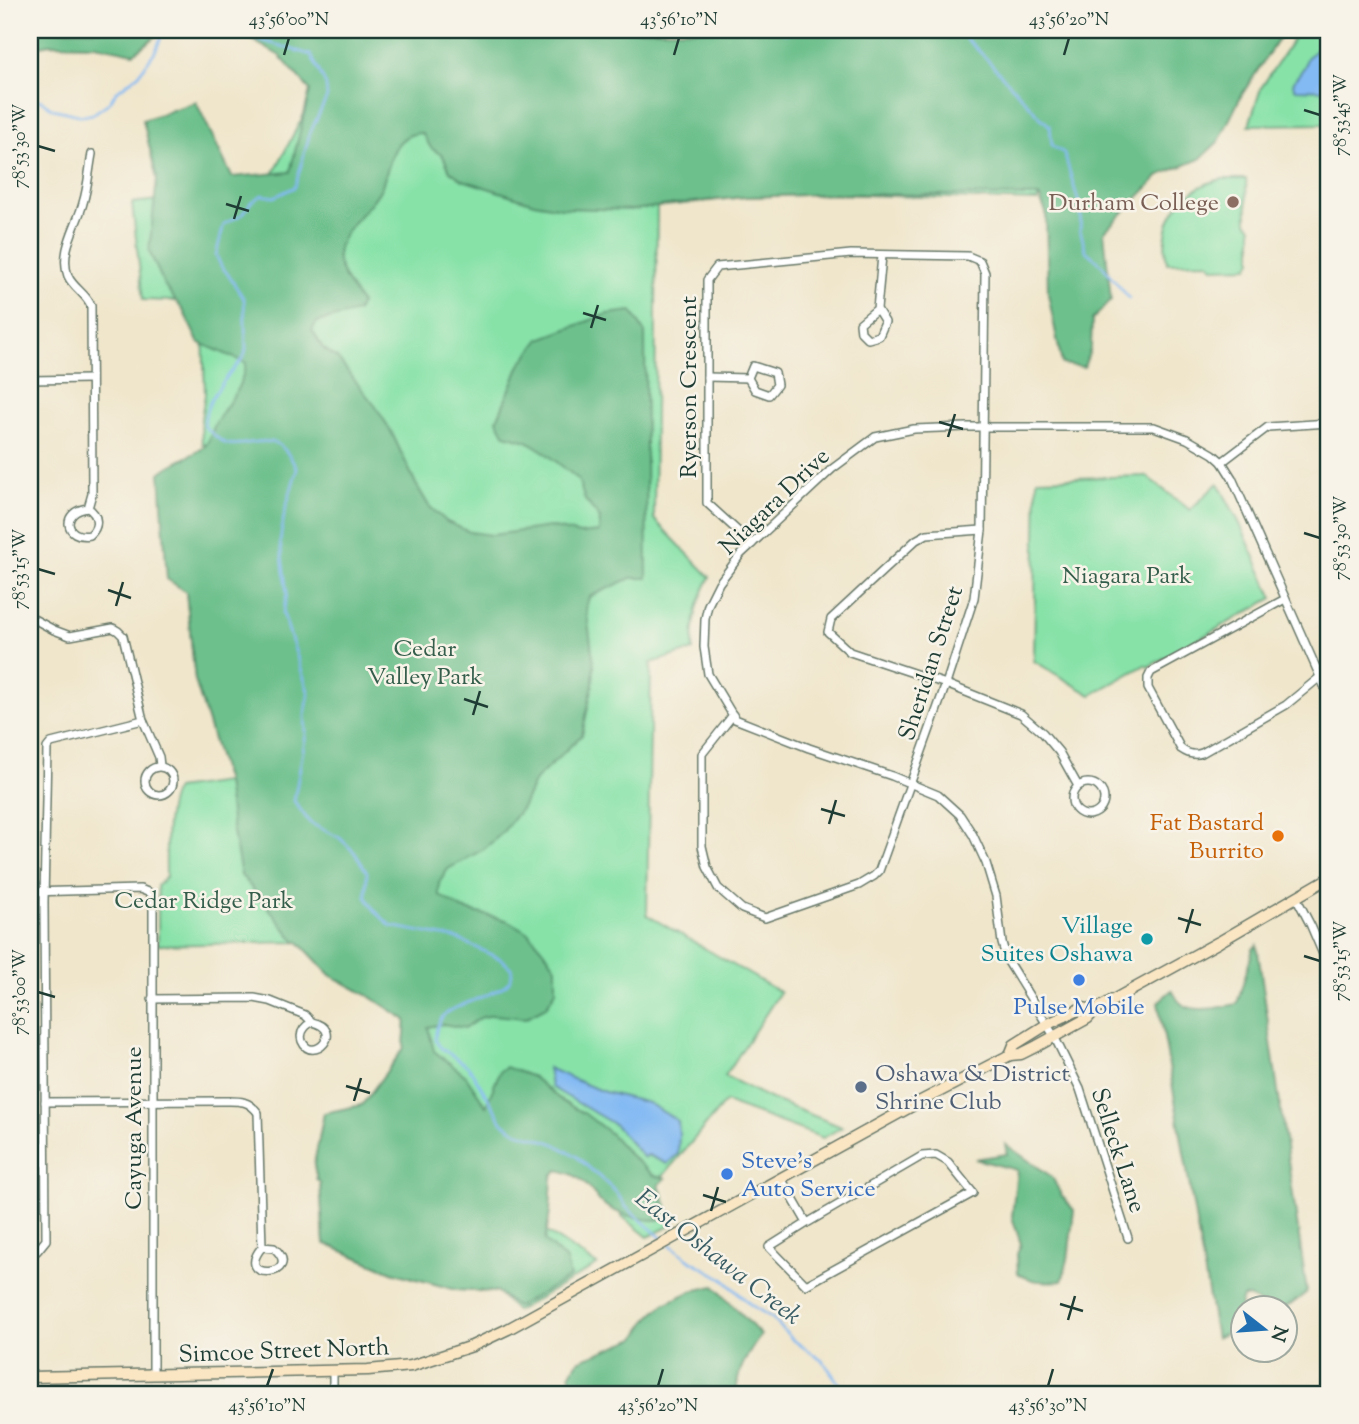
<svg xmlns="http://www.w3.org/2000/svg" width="1359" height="1424" font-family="'Sorts Mill Goudy',serif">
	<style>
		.green { fill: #87e2a8; stroke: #53906e; stroke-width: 2 }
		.forest { fill: #6dc08c; stroke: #467e60; stroke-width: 2 }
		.water { fill: #83baf3; stroke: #517c94; stroke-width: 2 }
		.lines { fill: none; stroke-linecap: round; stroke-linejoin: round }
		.stream { stroke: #83baf3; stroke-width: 2.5 }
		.street-casing { stroke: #687869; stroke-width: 10 }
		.secondary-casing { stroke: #687869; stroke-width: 13 }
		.street { stroke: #fff; stroke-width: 7 }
		.secondary { stroke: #fbe6c4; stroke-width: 10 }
		.ticks { fill: none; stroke: #1f3d34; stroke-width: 2.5 }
		.education-dot { fill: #8d6e63; stroke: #f7f3e8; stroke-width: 2.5 }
		.food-dot { fill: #e8710a; stroke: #f7f3e8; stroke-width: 2.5 }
		.culture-dot { fill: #0f9aa8; stroke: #f7f3e8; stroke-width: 2.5 }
		.shop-dot { fill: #3f7fe0; stroke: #f7f3e8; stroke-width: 2.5 }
		.service-dot { fill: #5c6f8a; stroke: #f7f3e8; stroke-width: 2.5 }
		.labels { text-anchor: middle; stroke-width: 5; stroke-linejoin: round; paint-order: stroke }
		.education-label { font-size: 24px; fill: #785e54; stroke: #f7f3e8; text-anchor: end }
		.street-label { font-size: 24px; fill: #1f3d34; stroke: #f7f3e8 }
		.park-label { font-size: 24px; fill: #345e4b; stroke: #f7f3e8 }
		.food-label { font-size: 24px; fill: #c56008; stroke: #f7f3e8; text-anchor: end }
		.culture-label { font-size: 24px; fill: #0d838f; stroke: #f7f3e8; text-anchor: end }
		.shop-label { font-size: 24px; fill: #366cbe; stroke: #f7f3e8 }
		.service-label { font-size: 24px; fill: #4e5e75; stroke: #f7f3e8; text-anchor: start }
		.water-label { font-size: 26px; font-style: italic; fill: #385c64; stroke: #f7f3e8 }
		.neatline { fill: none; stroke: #1f3d34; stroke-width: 2.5 }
		.ticks-label { font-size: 18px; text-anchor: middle; fill: #1f3d34 }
	</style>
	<rect width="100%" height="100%" fill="#f7f3e8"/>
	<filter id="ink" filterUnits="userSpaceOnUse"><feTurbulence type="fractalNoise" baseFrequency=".0143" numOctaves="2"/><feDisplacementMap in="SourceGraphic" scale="14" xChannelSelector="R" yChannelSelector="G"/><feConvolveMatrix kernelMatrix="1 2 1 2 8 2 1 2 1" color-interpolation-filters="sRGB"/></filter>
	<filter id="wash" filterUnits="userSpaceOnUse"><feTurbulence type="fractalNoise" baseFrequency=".00686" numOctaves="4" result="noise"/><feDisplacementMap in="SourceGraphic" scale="28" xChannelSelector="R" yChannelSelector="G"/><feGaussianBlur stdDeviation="1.57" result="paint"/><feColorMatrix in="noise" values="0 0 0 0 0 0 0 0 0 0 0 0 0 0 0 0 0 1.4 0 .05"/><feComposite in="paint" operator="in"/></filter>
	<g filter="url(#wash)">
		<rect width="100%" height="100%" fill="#f0e6cc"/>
		<g class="green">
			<path d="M1042,30l-4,171 -204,-7 -90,3 -87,10 -3,312 56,58c-14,27 -17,42 -17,73l-42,13 -4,252 133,77 -55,84 46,23 71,28 -19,11 -98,-36 -67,80 16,42 -26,13 -25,-20 -27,-33 -33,-24 -36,59 70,46 -81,46 -19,-19 -41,-2 -64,-18 -68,-29 -4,-61 -3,-2 -3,-15 10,-52 38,-8 42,-57 2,-28 -35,-23 -41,-22 -31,-33 -141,3v-48l-1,-11 9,-9c0,-22 -2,-70 10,-88l50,-7 -31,-102 -9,-89 -19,-12 64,-131 -29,-4 -1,-25 4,-25 -3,-92 -59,-2 -11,-97 134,-15 50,-97z"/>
			<path d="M1299,30h30v94l-80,1 12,-37z"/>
			<path d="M1222,179h24l1,43 5,5v34l-4,6 -34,1 -6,-6 -41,1c-8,-43 13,-74 55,-84z"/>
			<path d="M1146,476l44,34 28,-27 22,41 33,74 -125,69 -3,-2 -54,30 -57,-34 3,-182z"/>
		</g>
		<g class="forest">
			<path d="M30,30h134l-30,23 -39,-8 -45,-1 -20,4z"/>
			<path d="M235,30h1049l-43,66 -22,45 -19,18 -40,16 -56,57 7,68 -19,20 -1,27 -7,20 -22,-3 -14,-70 -2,-82 -7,-16 -205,-2 -90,3 -68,7 -42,6 -73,-2 -27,-5 -71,-23 -13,-9 -7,-15 -12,-8 -9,-15c-9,0 -16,2 -23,10 -9,10 -12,32 -18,45 -11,23 -46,43 -43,73 2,13 16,31 23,42l-4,9 -40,10 -5,8 11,18 14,10 39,49 15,24 25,53 13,22 18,16 23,10 22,3 58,-8 30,7 19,-2 1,-14 -15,-18 -7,-21 -35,-28 -16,-10 -22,-6 -8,-15 23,-55 20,-26 67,-25 25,-3 13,22 2,245h-16l-42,19 -3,11 8,57 -1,19 -11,51 -47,45 -12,26 -21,27 -18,16 -36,20 -9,14v12l23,14 44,11 23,13 14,16 13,18v24l-10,16 -21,11 -32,-3 -13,3 -15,10 -22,-4 -15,3 6,24 32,25 20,30 14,-35 6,-4 27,10 30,25 21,11 27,21 17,19 25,22 13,3 -7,7 7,33c-15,6 -52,-4 -64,-15 -3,-2 -5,-5 -7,-8 -13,-16 -17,-20 -37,-25l-6,5 -2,37 -5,29 21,19 4,17 -53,30 -20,-15 -41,-2 -64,-18 -68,-29 -4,-61 -3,-2 -3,-15 10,-52 38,-8 42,-57 2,-28 -35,-23 -41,-22 -31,-33h-3l-55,-67 -9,-48 -6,-45 -31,-102 -9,-88 -19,-13 -7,-106c13,-11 33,-17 44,-26 6,-5 8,-17 12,-25 13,-21 25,-32 30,-59l-48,-21 -14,-30 -19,-26 -16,-35 8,-72 -14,-59 53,-18 36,75 58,-5 20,-82 -30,-34z"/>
			<path d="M1257,945l50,347c-26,21 -28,23 -58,5h-6l-6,22 -6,12 -15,7 -58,-336 14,-12c3,5 6,12 10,14 11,9 42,3 55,0l16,-55z"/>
			<path d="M1005,1144l47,33 10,19 12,14 -6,49 -6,22c-15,1 -31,2 -44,-8l-1,-19 4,-10 -9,-27 5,-47 -42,-11 32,-5z"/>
			<path d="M714,1286l47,49c-12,18 -26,36 -24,59h-159l-8,-19 8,-14 58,-23 12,-19 16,-15 28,-13z"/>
		</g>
		<g class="water">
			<path d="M1329,30v60l-33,-1 -3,-4 1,-4 11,-15 2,-8 16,-15z"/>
			<path d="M548,1068l53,23 47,12 30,18 1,13 -1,20 -11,10 -19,-9 -4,3 -29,-33 -64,-38z"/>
		</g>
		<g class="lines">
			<g class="stream">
				<path d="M253,30l4,9 54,16 15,30 1,12 -17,36 -15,54 -21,10 -12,-2 -11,7 -8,12 -19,10 -8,31 5,11 6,7 17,26 2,50 -2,8c-15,18 -43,46 -39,70 6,5 14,14 22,17 4,1 12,0 16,0 32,-5 38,-5 54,25l-13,46 -4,27 7,52 -4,19 26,81 -4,21 1,19 -12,67 16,22 30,15 15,15 12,19 -1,25 10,15 15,14 67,13 43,20 10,9c1,3 1,7 0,10 -5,15 -57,26 -67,37 -7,8 -8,15 -9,25l6,8 28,19 34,56 14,9 36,11 23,13 40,36 10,15 38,33"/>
				<path d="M778,30l6,3 17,-1v-2"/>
				<path d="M862,30l1,3 19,-3"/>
				<path d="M957,30l28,27 55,60 10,9 2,20 12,7 17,57 -1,20 6,21 14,12 29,35"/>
				<path d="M30,98l12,3 11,8 30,7 10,-2 17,-12 6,-10 23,-18 17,-24 8,-20"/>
				<path d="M669,1244l21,16 32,18 29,27 21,13 20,21 32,23 22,32"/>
			</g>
		</g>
	</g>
	<g filter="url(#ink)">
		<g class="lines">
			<g class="street-casing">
				<g id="street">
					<path d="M877,309l-17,14 1,9 7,7 11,-3 6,-14 -8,-13 5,-53"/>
					<path d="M707,377l41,1 5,-12 22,7 2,12 -8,10 -14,-5 -7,-12"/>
					<path d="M30,380l61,-1"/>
					<path d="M1222,462l46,-35 61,-4"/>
					<path d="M88,508c11,7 11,19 2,27 -25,5 -30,-24 -2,-27l4,-14 -1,-188c-4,-12 -18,-18 -23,-30 -9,-25 9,-50 15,-73 5,-16 6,-33 9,-49"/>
					<path d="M982,530l-55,4 -11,6 -85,79 -3,13 22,20 96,32 75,30 22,19 16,19 19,34"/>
					<path d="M1285,599l-134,73 -3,6v10l33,61c7,5 13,7 21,4l84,-48 34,-28 9,-5"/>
					<path d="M30,617l24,13 16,6 43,-8 5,3 5,5 20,84 16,37 1,9"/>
					<path d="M733,715l-31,39v92l5,21 11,21 24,21 23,9 94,-33 15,-9 5,-5 67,-187 28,-86 8,-68 3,-257 -5,-12 -12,-5 -117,-2 -134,13 -10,13v223l45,41"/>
					<circle cx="159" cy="781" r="14"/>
					<circle cx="1088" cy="799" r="16"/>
					<path d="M30,892l110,-3 10,4 3,5v477"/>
					<path d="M1296,897l15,29 18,42"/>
					<path d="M152,999l102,-1 16,3 35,14 7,7c-7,4 -13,10 -10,19 10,24 45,-11 10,-19"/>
					<path d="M45,1102l177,-1c15,0 26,-2 36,12l4,134c-30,36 44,29 12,1l-12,-1"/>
					<path d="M781,1178l26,45 -38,24 37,38 167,-92 -25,-31 -12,-7 -14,1 -115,67"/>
					<path d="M1128,1238l-48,-149 -26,-53 -47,-76 -5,-17 -6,-47 -10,-33 -13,-28 -13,-20 -22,-20 -46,-19 -83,-28 -74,-29 -27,-45 -4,-27 1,-28 3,-14 11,-22 22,-29 91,-85 43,-32 39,-8 53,-2h187l33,12 26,15 9,8 10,16 97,219"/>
					<path d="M30,1252l7,-1 9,-11 -2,-338 3,-154 4,-5 92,-23"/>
					<path d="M333,1371v23"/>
				</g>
			</g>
			<g class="secondary-casing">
				<g id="secondary">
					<path d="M1010,1055l4,-10 32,-20 36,-17 13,2"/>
					<path d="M30,1377l338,-7 43,-4 61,-20 36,-17 411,-227 91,-47 11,-1 16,-8 51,-28 7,-8 124,-68 110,-64"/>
				</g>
			</g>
			<use href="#street" class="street"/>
			<use href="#secondary" class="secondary"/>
		</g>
	</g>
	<path class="ticks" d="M284,55l5,-17M674,55l5,-17M1064,55l5,-17M1304,110l16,5M38,146l17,5M226,204l23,7M234,219l7,-23M583,313l23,7M591,328l7,-23M939,422l24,7M948,437l7,-23M1304,533l16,5M38,569l17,5M108,590l23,8M116,606l7,-24M464,699l24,8M473,715l7,-24M821,809l24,7M829,824l7,-24M1178,918l23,7M1186,933l7,-24M1304,956l16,5M38,992l17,5M346,1086l24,7M354,1101l7,-23M703,1195l23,7M711,1211l7,-24M1060,1304l23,7M1068,1320l7,-24M267,1386l6,-17M658,1386l5,-17M1048,1386l5,-17"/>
	<circle class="education-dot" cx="1233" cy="202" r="7"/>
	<circle class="food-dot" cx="1278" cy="836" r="7"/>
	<circle class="culture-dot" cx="1147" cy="939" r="7"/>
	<g class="shop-dot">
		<circle cx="1079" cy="980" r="7"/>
		<circle cx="727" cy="1174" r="7"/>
	</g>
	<circle class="service-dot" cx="861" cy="1087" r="7"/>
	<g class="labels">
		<g class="education-label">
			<text x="1219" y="210">Durham College</text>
		</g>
		<g class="street-label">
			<text transform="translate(688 387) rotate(-90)" y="8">Ryerson Crescent</text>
			<text transform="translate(774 501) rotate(-44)" y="8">Niagara Drive</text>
			<text transform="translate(930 663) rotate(-72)" y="8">Sheridan Street</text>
			<text transform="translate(133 1128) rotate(-90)" y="8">Cayuga Avenue</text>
			<text transform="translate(1119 1150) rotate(72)" y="8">Selleck Lane</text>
			<text transform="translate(284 1350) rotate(-2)" y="8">Simcoe Street North</text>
		</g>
		<g class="park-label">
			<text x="1127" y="583">Niagara Park</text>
			<text x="425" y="656">Cedar<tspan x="425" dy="28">Valley Park</tspan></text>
			<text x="204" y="908">Cedar Ridge Park</text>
		</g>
		<g class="food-label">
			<text x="1264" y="830">Fat Bastard<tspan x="1264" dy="28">Burrito</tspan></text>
		</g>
		<g class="culture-label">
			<text x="1133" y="933">Village<tspan x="1133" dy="28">Suites Oshawa</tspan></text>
		</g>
		<g class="shop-label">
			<text x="1079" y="1014">Pulse Mobile</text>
			<text x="741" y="1168" text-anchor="start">Steve's<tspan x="741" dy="28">Auto Service</tspan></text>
		</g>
		<g class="service-label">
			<text x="875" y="1081">Oshawa &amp; District<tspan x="875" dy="28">Shrine Club</tspan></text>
		</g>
		<g class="water-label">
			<text transform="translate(719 1256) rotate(38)" y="9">East Oshawa Creek</text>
		</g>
	</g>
	<rect width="1359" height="1424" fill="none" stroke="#f7f3e8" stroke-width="77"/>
	<g transform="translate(1264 1329) rotate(107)"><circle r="33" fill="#f7f3e8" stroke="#a1aaa0" stroke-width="2"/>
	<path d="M0-5L12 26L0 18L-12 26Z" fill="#1f6fb2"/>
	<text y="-10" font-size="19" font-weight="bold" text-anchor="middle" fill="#1f3d34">N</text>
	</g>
	<rect x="38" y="38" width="1282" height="1348" class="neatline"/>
	<g class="ticks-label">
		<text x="289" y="25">43°56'00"N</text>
		<text x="679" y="25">43°56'10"N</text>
		<text x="1069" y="25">43°56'20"N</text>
		<text transform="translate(1340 115) rotate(-90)" y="6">78°53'45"W</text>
		<text transform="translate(19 146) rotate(-90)" y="6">78°53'30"W</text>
		<text transform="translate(1340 538) rotate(-90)" y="6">78°53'30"W</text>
		<text transform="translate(19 569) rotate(-90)" y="6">78°53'15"W</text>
		<text transform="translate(1340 961) rotate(-90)" y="6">78°53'15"W</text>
		<text transform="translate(19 992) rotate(-90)" y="6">78°53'00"W</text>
		<text x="267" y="1411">43°56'10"N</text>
		<text x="658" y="1411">43°56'20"N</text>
		<text x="1048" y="1411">43°56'30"N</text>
	</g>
</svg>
